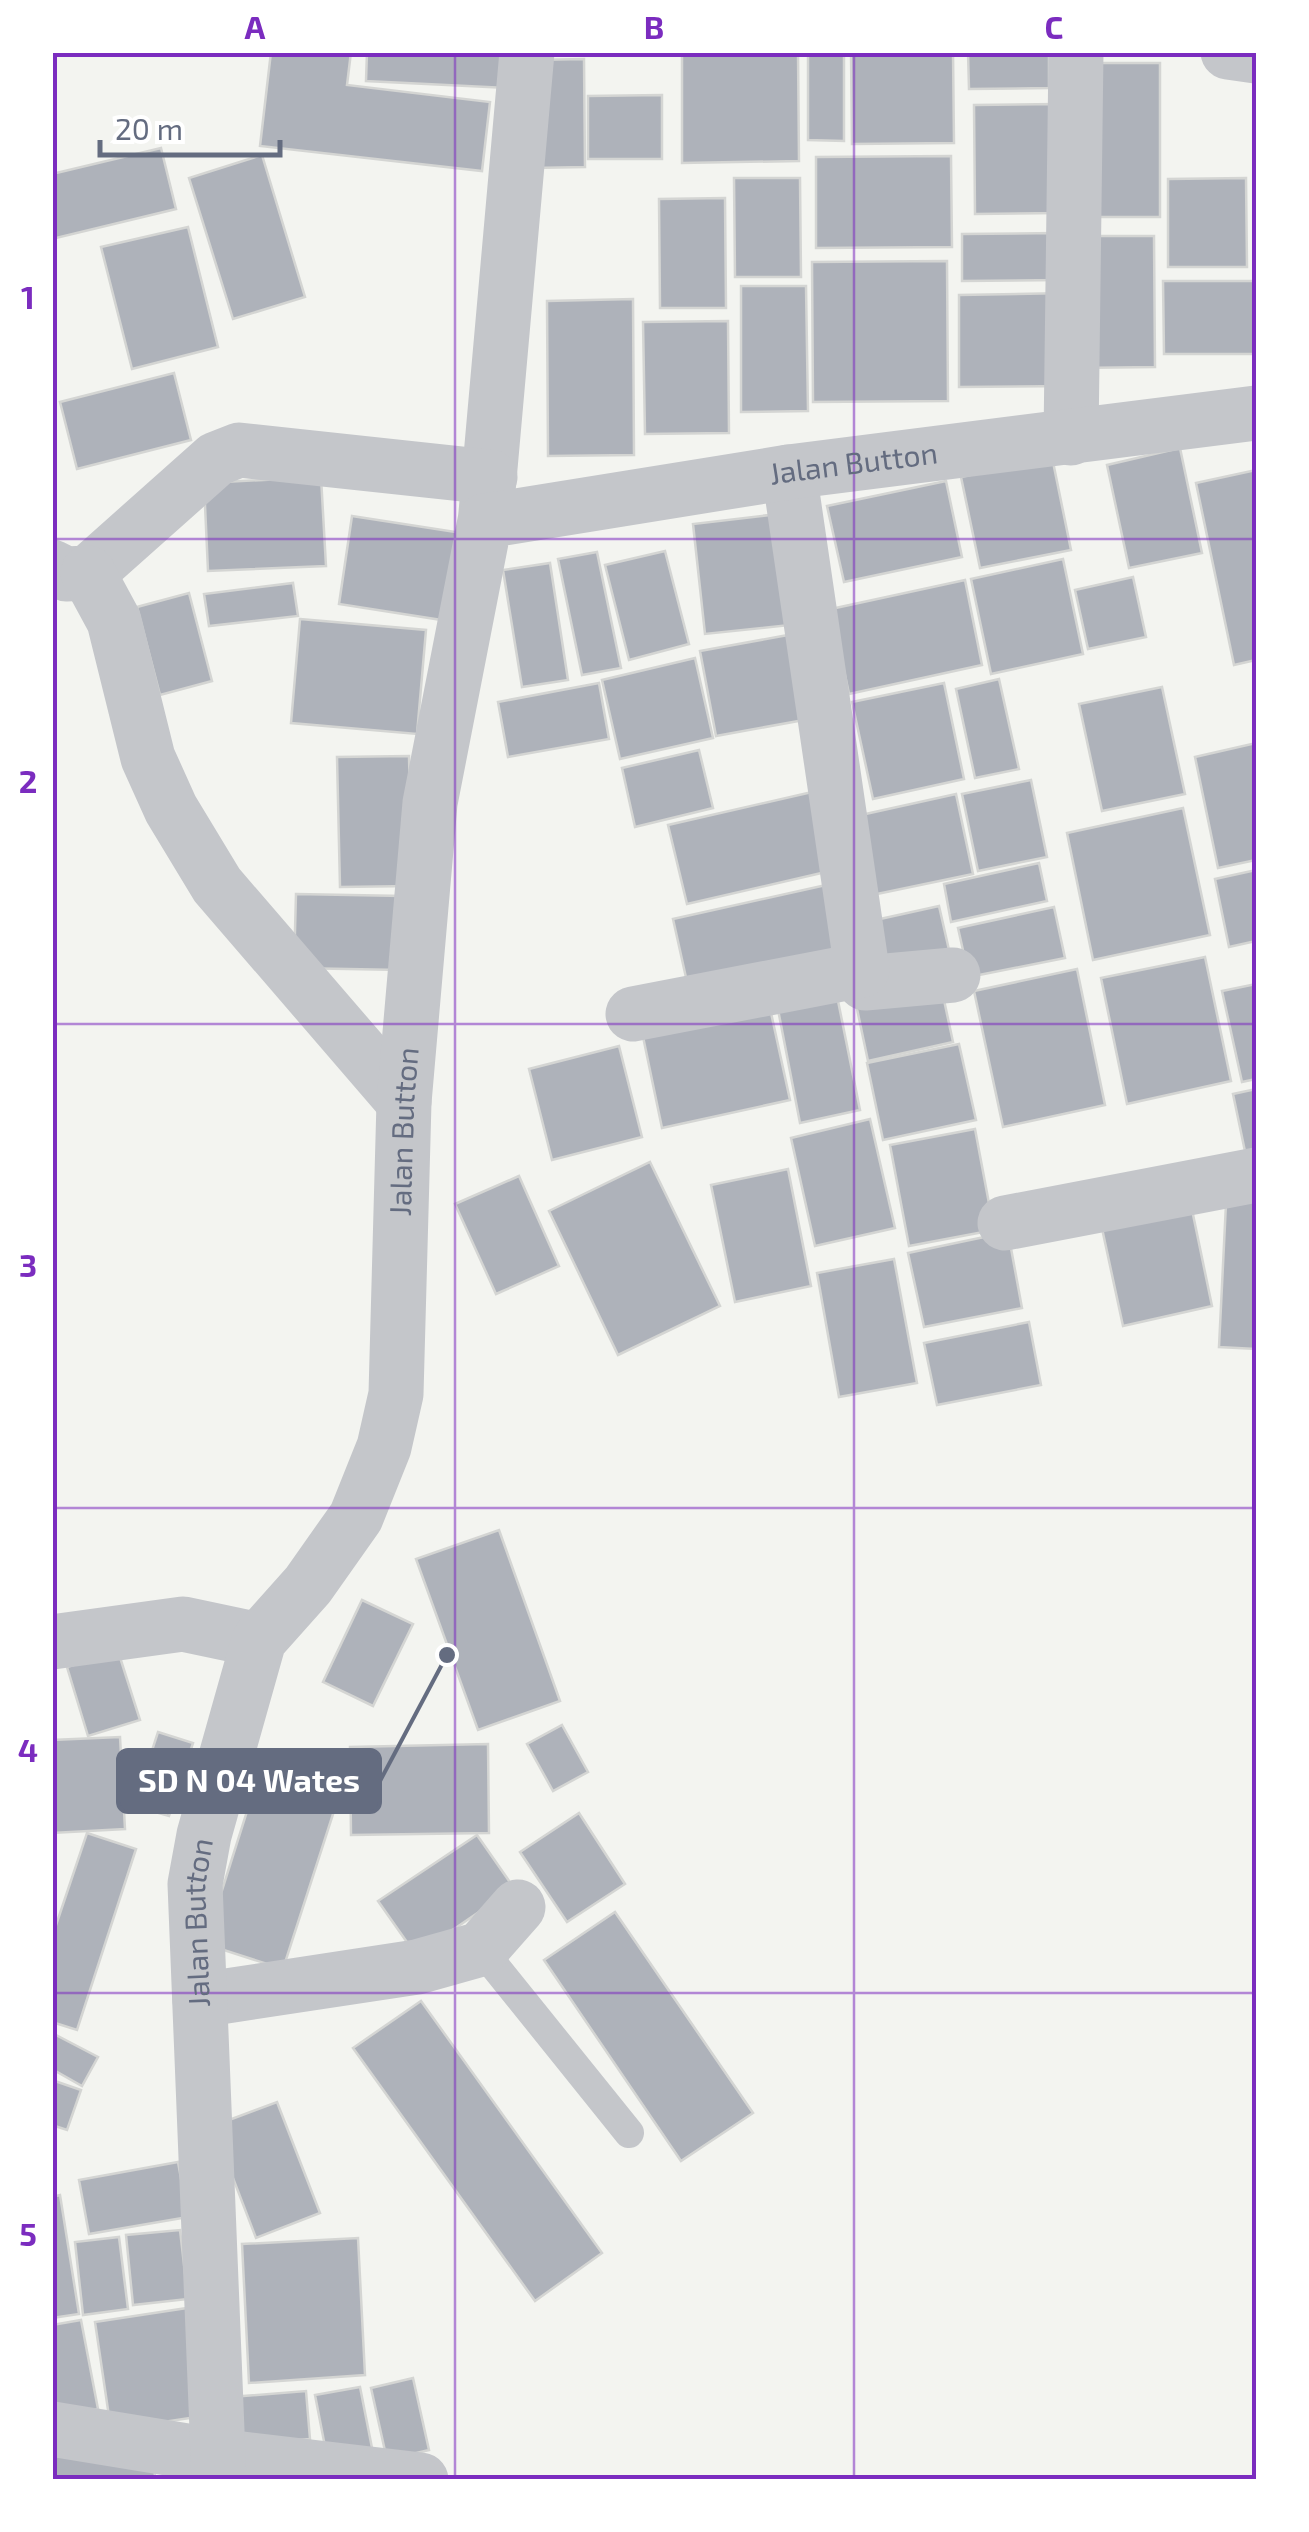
<svg xmlns="http://www.w3.org/2000/svg" width="1309" height="2532" font-family="'Exo 2',sans-serif">
	<style>
		.building { fill: #aeb2ba; stroke: #d4d5d3; stroke-width: 2.5 }
		.lines { fill: none; stroke-linecap: round; stroke-linejoin: round }
		.service { stroke: #c4c6ca; stroke-width: 30 }
		.minor { stroke: #c4c6ca; stroke-width: 55 }
		.grid { fill: none; stroke: #7b2cbf; stroke-width: 2.5; stroke-opacity: 0.55 }
		.labels { text-anchor: middle; stroke-width: 10; stroke-linejoin: round; paint-order: stroke }
		.street-label { font-size: 30px; fill: #646c80; stroke: #fff }
		.leader { fill: none; stroke: #646c80; stroke-width: 4 }
		.callout-dot { fill: #646c80; stroke: #fff; stroke-width: 4 }
		.callout { fill: #646c80; stroke: #646c80; stroke-width: 4 }
		.callout-label { font-size: 32px; text-anchor: middle; font-weight: bold; fill: #fff }
		.neatline { fill: none; stroke: #7b2cbf; stroke-width: 4 }
		.grid-label { font-size: 32px; text-anchor: middle; font-weight: bold; fill: #7b2cbf }
	</style>
	<rect width="100%" height="100%" fill="#f3f4f0"/>
	<g class="building">
		<path d="M271,52h80l-4,33 143,17 -8,69 -222,-25z"/>
		<path d="M367,52h142l-2,36 -141,-7z"/>
		<path d="M798,52l1,109 -117,2v-110z"/>
		<path d="M808,52h36v89l-36,-1z"/>
		<path d="M851,52h102l1,91 -102,1z"/>
		<path d="M968,52h81v36l-80,1z"/>
		<path d="M584,59l1,108 -53,1v-108z"/>
		<path d="M1090,63h70v154h-68z"/>
		<path d="M662,95v64h-74v-63z"/>
		<path d="M1057,104v109l-82,1 -1,-109z"/>
		<path d="M161,148l15,61 -124,30v-65z"/>
		<path d="M262,155l43,142 -72,22 -44,-141z"/>
		<path d="M951,156l1,91 -136,1v-91z"/>
		<path d="M734,178h66l1,99h-66z"/>
		<path d="M1246,178l1,89h-79v-88z"/>
		<path d="M725,198l1,110h-66l-1,-109z"/>
		<path d="M188,227l30,120 -86,22 -31,-122z"/>
		<path d="M1058,233l1,47 -97,1v-47z"/>
		<path d="M1076,236h78l1,131 -79,1z"/>
		<path d="M947,261l1,140 -135,1 -1,-140z"/>
		<path d="M1163,281h93v73h-92z"/>
		<path d="M741,286h65l2,125 -67,1z"/>
		<path d="M1067,293l1,93 -109,1v-92z"/>
		<path d="M633,299l1,156 -86,1 -1,-155z"/>
		<path d="M728,321l1,112 -84,1 -2,-112z"/>
		<path d="M174,373l17,67 -114,29 -17,-67z"/>
		<path d="M1180,448l22,105 -73,15 -22,-103z"/>
		<path d="M1052,457l19,93 -91,18 -19,-91z"/>
		<path d="M1256,470v190l-22,5 -38,-182z"/>
		<path d="M321,477l5,89 -118,5 -4,-88z"/>
		<path d="M946,481l16,76 -118,25 -17,-76z"/>
		<path d="M778,514l12,111 -85,9 -12,-110z"/>
		<path d="M352,516l110,17 -14,88 -109,-17z"/>
		<path d="M665,551l24,93 -60,16 -24,-95z"/>
		<path d="M597,552l24,116 -39,7 -24,-116z"/>
		<path d="M1063,559l20,95 -92,20 -20,-95z"/>
		<path d="M550,563l18,117 -46,7 -19,-117z"/>
		<path d="M1133,577l13,60 -58,12 -13,-59z"/>
		<path d="M965,580l17,85 -133,29 -18,-85z"/>
		<path d="M293,583l5,33 -89,10 -5,-32z"/>
		<path d="M189,593l23,88 -52,14 -23,-88z"/>
		<path d="M300,619l126,11 -9,104 -126,-11z"/>
		<path d="M788,635l16,85 -88,16 -16,-85z"/>
		<path d="M695,658l18,80 -93,21 -18,-79z"/>
		<path d="M999,679l20,90 -44,9 -19,-89z"/>
		<path d="M599,683l10,56 -101,18 -10,-55z"/>
		<path d="M944,683l20,96 -91,20 -21,-97z"/>
		<path d="M1162,687l23,107 -83,17 -23,-107z"/>
		<path d="M1256,743v117l-38,8 -23,-111z"/>
		<path d="M699,750l14,58 -78,19 -13,-59z"/>
		<path d="M409,756l3,130 -72,1 -3,-130z"/>
		<path d="M1031,780l16,77 -69,14 -16,-77z"/>
		<path d="M812,792l18,79 -143,33 -19,-79z"/>
		<path d="M956,794l17,80 -96,20 -16,-79z"/>
		<path d="M1183,808l27,127 -117,25 -26,-127z"/>
		<path d="M1039,863l8,38 -96,21 -7,-38z"/>
		<path d="M1256,870v71l-27,6 -14,-68z"/>
		<path d="M826,885l16,72 -153,34 -16,-72z"/>
		<path d="M296,894l107,2 -2,74 -107,-2z"/>
		<path d="M939,906l10,44 -77,16 -10,-43z"/>
		<path d="M1054,907l11,51 -96,19 -11,-49z"/>
		<path d="M1205,957l26,124 -104,23 -26,-126z"/>
		<path d="M1077,969l28,136 -102,22 -29,-136z"/>
		<path d="M834,981l26,129 -60,13 -25,-129z"/>
		<path d="M1256,984v95l-14,3 -20,-91z"/>
		<path d="M941,986l12,56 -85,19 -12,-57z"/>
		<path d="M768,999l22,101 -128,28 -21,-101z"/>
		<path d="M959,1044l17,76 -93,20 -16,-77z"/>
		<path d="M619,1046l23,91 -90,23 -23,-91z"/>
		<path d="M1256,1089v70l-9,2 -14,-67z"/>
		<path d="M870,1119l25,109 -80,18 -24,-108z"/>
		<path d="M975,1129l19,101 -85,16 -19,-101z"/>
		<path d="M650,1162l70,144 -102,49 -69,-144z"/>
		<path d="M788,1169l23,117 -76,16 -24,-117z"/>
		<path d="M519,1176l40,90 -63,28 -41,-90z"/>
		<path d="M1227,1183l29,1v165l-37,-2z"/>
		<path d="M1190,1200l22,106 -89,20 -23,-107z"/>
		<path d="M1008,1232l14,76 -98,19 -16,-74z"/>
		<path d="M894,1259l23,124 -78,14 -22,-124z"/>
		<path d="M1029,1322l12,63 -104,20 -13,-62z"/>
		<path d="M499,1530l61,171 -82,29 -62,-171z"/>
		<path d="M362,1600l51,24 -40,82 -50,-24z"/>
		<path d="M118,1651l22,69 -52,16 -21,-69z"/>
		<path d="M562,1725l26,47 -35,19 -26,-47z"/>
		<path d="M158,1732l35,11 -24,73 -35,-10z"/>
		<path d="M120,1737l5,92 -73,4v-93z"/>
		<path d="M488,1744l1,89 -138,2 -1,-88z"/>
		<path d="M255,1786l79,25 -51,158 -78,-25z"/>
		<path d="M579,1813l46,71 -58,38 -47,-70z"/>
		<path d="M87,1833l49,16 -59,181 -25,-8v-85z"/>
		<path d="M477,1835l37,53 -98,67 -38,-54z"/>
		<path d="M615,1912l138,201 -72,48 -137,-201z"/>
		<path d="M421,2001l181,252 -67,48 -182,-253z"/>
		<path d="M52,2033l46,24 -16,29 -30,-17z"/>
		<path d="M52,2080l29,10 -14,40 -15,-5z"/>
		<path d="M277,2102l43,111 -64,25 -43,-112z"/>
		<path d="M178,2162l10,55 -99,17 -10,-54z"/>
		<path d="M60,2195l19,119 -27,4v-121z"/>
		<path d="M180,2230l8,69 -55,6 -7,-70z"/>
		<path d="M119,2237l9,72 -45,6 -8,-73z"/>
		<path d="M358,2238l7,137 -116,8 -7,-139z"/>
		<path d="M187,2308l16,108 -92,14 -16,-108z"/>
		<path d="M81,2320l17,89 -46,8v-92z"/>
		<path d="M413,2378l16,72 -42,10 -16,-72z"/>
		<path d="M360,2387l13,66 -45,9 -13,-67z"/>
		<path d="M306,2391l4,48 -76,6 -3,-48z"/>
		<path d="M154,2452l1,28h-103v-24z"/>
	</g>
	<g class="lines">
		<path class="service" d="M481,1949l148,184"/>
		<g class="minor">
			<path d="M1228,52l28,4"/>
			<path d="M1071,438l5,-386"/>
			<path d="M486,513l41,-461"/>
			<path d="M52,567l14,7 22,-1 128,-114 23,-9 251,27"/>
			<path d="M88,573l26,48 34,137 23,51 46,76 187,217"/>
			<path d="M862,970l3,13 88,-8"/>
			<path d="M633,1014l229,-44 -73,-498"/>
			<path d="M1005,1223l251,-48"/>
			<path d="M52,1642l131,-18 76,16"/>
			<path d="M200,2000l217,-33 64,-18 37,-42"/>
			<path d="M52,2429l165,27 204,24"/>
			<path id="s1" d="M219,2480l-24,-596 9,-49 55,-195 49,-55 48,-68 28,-70 12,-53 8,-292 26,-299 55,-282 304,-49 467,-59"/>
		</g>
	</g>
	<path class="grid" d="M455,52v2428M854,52v2428M52,539h1204M52,1024h1204M52,1508h1204M52,1993h1204"/>
	<g class="labels">
		<g class="street-label">
			<text dy="10" stroke="none"><textPath href="#s1" startOffset="2388">Jalan Button</textPath></text>
			<text dy="10" stroke="none"><textPath href="#s1" startOffset="1398">Jalan Button</textPath></text>
			<text dy="10" stroke="none"><textPath href="#s1" startOffset="558">Jalan Button</textPath></text>
		</g>
	</g>
	<path class="leader" d="M447 1655L380 1781"/>
	<circle class="callout-dot" cx="447" cy="1655" r="10"/>
	<rect class="callout" x="118" y="1750" width="262" height="62" rx="10"/>
	<g class="callout-label">
		<text x="249" y="1792">SD N 04 Wates</text>
	</g>
	<rect width="1309" height="2532" fill="none" stroke="#ffffff" stroke-width="110"/>
	<path d="M100 140v15h180v-15" fill="none" stroke="#646c80" stroke-width="5"/>
	<text x="115" y="140" font-size="30" fill="#646c80" stroke="#ffffff" stroke-width="8" paint-order="stroke">20 m</text>
	<rect x="55" y="55" width="1199" height="2422" class="neatline"/>
	<g class="grid-label">
		<text x="255" y="39">A</text>
		<text x="654" y="39">B</text>
		<text x="1054" y="39">C</text>
		<text x="28" y="309">1</text>
		<text x="28" y="793">2</text>
		<text x="28" y="1277">3</text>
		<text x="28" y="1762">4</text>
		<text x="28" y="2246">5</text>
	</g>
</svg>
